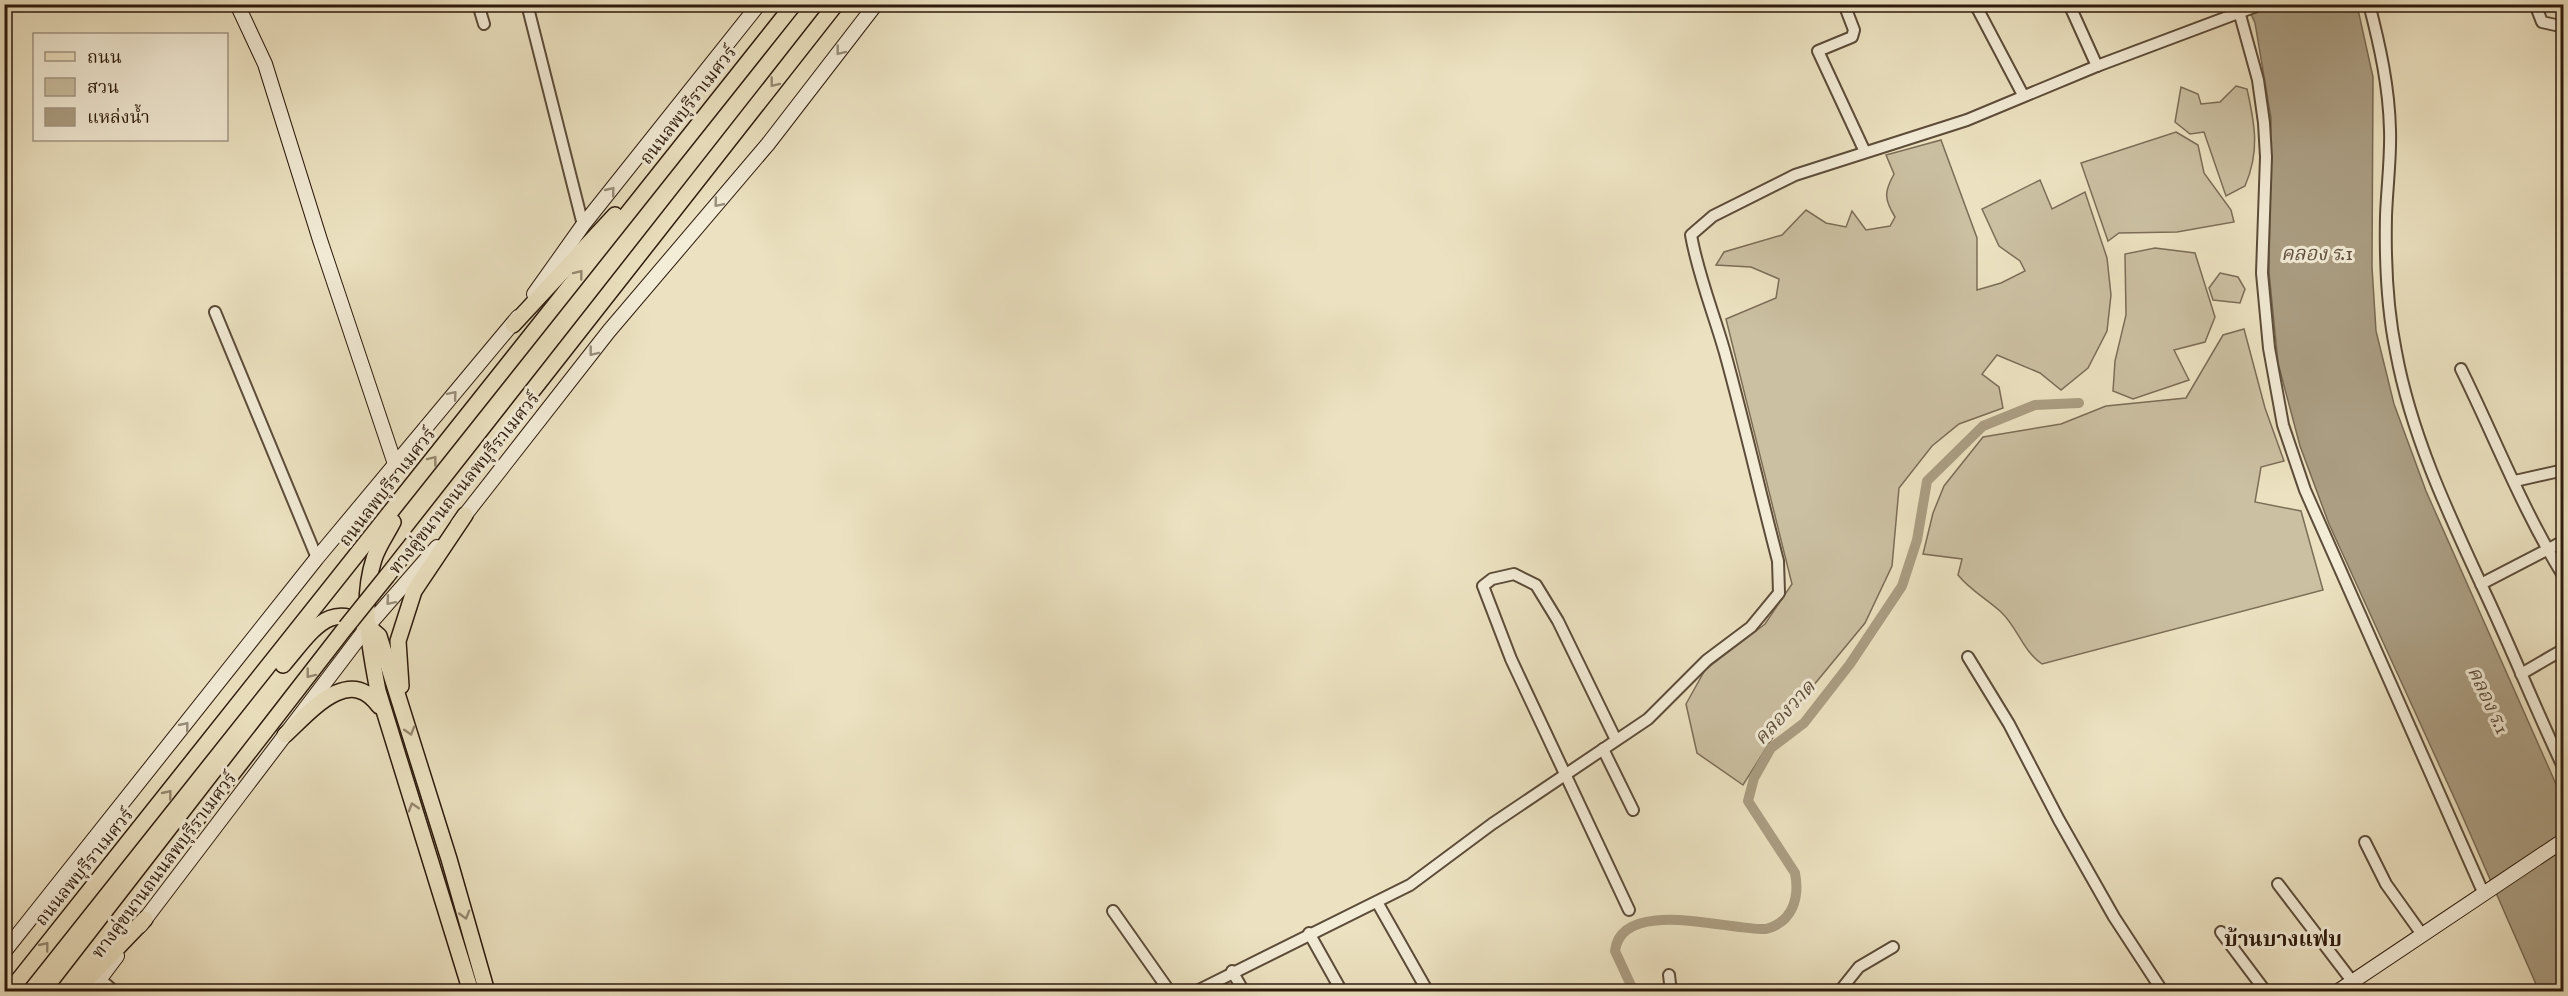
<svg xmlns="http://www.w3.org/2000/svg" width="2568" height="996" font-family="'IM FELL English','Noto Serif Thai',serif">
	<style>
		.green { fill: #cbc0a2; stroke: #7c6d57; stroke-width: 1.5 }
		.water { fill: #ab9e83; stroke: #786953; stroke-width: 1.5 }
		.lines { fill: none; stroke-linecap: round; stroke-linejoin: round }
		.canal { stroke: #ab9e83; stroke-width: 10 }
		.street-casing { stroke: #5c4c39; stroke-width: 14 }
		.secondary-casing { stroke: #2c1a0c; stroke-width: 16 }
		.primary-casing { stroke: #2c1a0c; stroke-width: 18 }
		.street { stroke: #f3ecd7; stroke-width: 10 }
		.secondary { stroke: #f3ecd7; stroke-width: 14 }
		.primary { stroke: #ece2c1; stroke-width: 15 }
		.primary-bridge-casing { stroke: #2c1a0c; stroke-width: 18; stroke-linecap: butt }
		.primary-bridge { stroke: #ece2c1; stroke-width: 15 }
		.oneway { stroke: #998e7c }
		.oneway2 { stroke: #968870 }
		.labels { text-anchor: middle; stroke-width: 6; stroke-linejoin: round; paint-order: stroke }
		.street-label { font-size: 18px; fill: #2c1a0c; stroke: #f3ecd7 }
		.water-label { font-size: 20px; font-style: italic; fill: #5f4f3c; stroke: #f3ecd7 }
		.quarter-label { font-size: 21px; font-weight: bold; fill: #2c1a0c; stroke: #f3ecd7 }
	</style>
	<rect width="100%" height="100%" fill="#ece2c1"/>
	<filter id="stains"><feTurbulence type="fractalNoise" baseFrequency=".00333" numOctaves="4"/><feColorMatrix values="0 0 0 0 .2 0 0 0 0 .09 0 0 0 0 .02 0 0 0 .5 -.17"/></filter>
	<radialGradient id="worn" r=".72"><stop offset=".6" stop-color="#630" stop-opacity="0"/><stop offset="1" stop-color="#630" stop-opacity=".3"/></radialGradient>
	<g class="green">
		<path d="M2236,86l11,3c8,36 13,62 -2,97l-19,10 -22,-64 -14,2 -15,-12 6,-35 17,7 3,10 19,-2z"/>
		<path d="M2176,132l22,13 6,28 27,37 3,12 -57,10 -58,1 -11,8 -27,-78z"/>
		<path d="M1941,140l36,98v52l24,-7 24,-12 -5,-10 -21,-15 -17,-37 58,-29 12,29 33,-17 22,66 4,37 -4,36 -19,37 -27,22 -21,-17 -43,-18 -15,19 17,13 4,21 -44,16 -27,22 -33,42 -7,78 -27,57 -85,103 -37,59 -46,-32 -11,-49 19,-34 60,-46 27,-40 -66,-265 50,-21 3,-19 -28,-12 -35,-2 8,-13 58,-17 24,-25 20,13 20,4 6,-16 14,19 24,-4 5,-9c-11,-18 -11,-25 -1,-43l-8,-19z"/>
		<path d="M2155,248l40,5 20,64 -10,25 -31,8 15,30 -56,19 -20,-8 2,-30 11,-46 -1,-61z"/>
		<path d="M2220,273l18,4 7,12 -5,14 -27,-3 -4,-12z"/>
		<path d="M2244,329l21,79 19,53 -23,6 -6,35 46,9 22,79 -281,74c-20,-14 -24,-36 -41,-52 -14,-13 -30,-21 -43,-37l4,-16 -39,-5 10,-41 11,-27 39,-49 78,-13 45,-18 80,-8 37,-63z"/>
	</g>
	<path class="water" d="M2247,5h110l16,72 -1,190 4,64 18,73 32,87 137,309v191h-24l-81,-185 -129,-282 -29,-78 -22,-83 -9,-91 2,-154 -16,-95z"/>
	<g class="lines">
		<path class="canal" d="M1634,992l-19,-41c6,-55 117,-20 151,-22 26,-7 34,-30 29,-56l-47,-72 6,-23 17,-30 33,-25 46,-59 52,-78 15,-46 10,-59 56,-55 52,-21 44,-2"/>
		<g class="street-casing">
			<g id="street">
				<path d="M478,4l6,20"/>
				<path d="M527,4l56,221"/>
				<path d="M1844,4l10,26 -2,7 -34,14 47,101"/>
				<path d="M1975,4l48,91"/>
				<path d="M2069,4l28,62"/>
				<path d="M2237,4l21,76 6,43 2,34 -4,116 7,75 14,77 22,65 178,402"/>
				<path d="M2369,4c11,42 20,83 21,126 1,28 -3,57 -4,86 -1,45 1,92 10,136 16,87 55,167 92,247 26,56 49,113 76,170"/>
				<path d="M2535,4l7,18 18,4 4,4"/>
				<path d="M215,312l102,246"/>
				<path d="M2461,369c34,69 62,142 103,208"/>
				<path d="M2515,481l49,-11"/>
				<path d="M2481,584l83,-43"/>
				<path d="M1968,657l41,67 50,96 55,97 49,75"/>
				<path d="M2521,674l43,-25"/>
				<path d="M1616,740l-58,-119 -22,-36 -22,-11 -22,5 -9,7 28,73 118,251"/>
				<path d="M1603,749l30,61"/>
				<path d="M2365,842l21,42 35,49"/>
				<path d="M2278,884l74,97"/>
				<path d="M1377,902l51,90"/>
				<path d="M1113,911l57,81"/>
				<path d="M2221,932l45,60"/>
				<path d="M1309,933l33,59"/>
				<path d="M1232,971l12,21"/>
				<path d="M1669,975l2,17"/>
				<path d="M100,979l15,13"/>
				<path d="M1195,992l215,-107 82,-61 156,-105 59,-59 44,-33 28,-34 -1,-32c-18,-69 -34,-139 -53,-208 -11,-39 -27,-78 -34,-118l22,-19 82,-41 172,-55 130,-54 165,-62"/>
				<path d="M1839,992l20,-25 34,-20"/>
			</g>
		</g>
		<g class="secondary-casing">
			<g id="secondary">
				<path d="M237,4l28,60 55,176 75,224"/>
				<path d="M534,294l49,-69 176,-221"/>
				<path d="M458,524l151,-193 159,-187 108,-140"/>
				<path d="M140,926l228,-300 69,-79"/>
				<path d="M4,952l313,-394 201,-241"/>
				<path d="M90,992l27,-36"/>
				<path d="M2337,992l227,-152"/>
			</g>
		</g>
		<g class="primary-casing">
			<g id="primary">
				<path d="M513,325l102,-110"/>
				<path d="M393,522c-6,12 -15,24 -19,37 -14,43 -4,89 4,132l93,301"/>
				<path d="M387,576l449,-572"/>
				<path d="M283,665c30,-35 50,-73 96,-29l70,223 38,133"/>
				<path d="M401,686l-3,-45 16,-50 51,-76"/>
				<path d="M285,735c25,-23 64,-71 94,-29"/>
				<path d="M9,992l785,-988"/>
				<path d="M63,992l283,-365"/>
				<path d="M75,992l70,-73"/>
			</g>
		</g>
		<use href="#street" class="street"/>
		<use href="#secondary" class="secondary"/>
		<use href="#primary" class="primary"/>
		<g class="primary-bridge-casing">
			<path id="primary-bridge" d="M346,627l41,-51"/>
		</g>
		<use href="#primary-bridge" class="primary-bridge"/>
	</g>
	<defs><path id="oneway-chevron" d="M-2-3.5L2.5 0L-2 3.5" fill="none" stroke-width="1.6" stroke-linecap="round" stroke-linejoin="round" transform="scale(1.5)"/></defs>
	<g class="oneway">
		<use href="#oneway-chevron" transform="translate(840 51) rotate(128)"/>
		<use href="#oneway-chevron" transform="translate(611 191) rotate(-51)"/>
		<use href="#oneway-chevron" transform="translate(718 203) rotate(130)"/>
		<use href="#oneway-chevron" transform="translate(593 352) rotate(128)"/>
		<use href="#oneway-chevron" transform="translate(453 395) rotate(-50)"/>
		<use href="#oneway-chevron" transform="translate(390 601) rotate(131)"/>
		<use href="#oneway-chevron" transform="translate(185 726) rotate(-51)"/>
	</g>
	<g class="oneway2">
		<use href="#oneway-chevron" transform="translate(774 83) rotate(128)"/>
		<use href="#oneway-chevron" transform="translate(579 274) rotate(-52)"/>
		<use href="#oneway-chevron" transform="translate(433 460) rotate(-52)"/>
		<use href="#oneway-chevron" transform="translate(310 674) rotate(128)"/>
		<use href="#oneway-chevron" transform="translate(410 731) rotate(73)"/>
		<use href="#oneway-chevron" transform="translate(168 794) rotate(-51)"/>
		<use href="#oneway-chevron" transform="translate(413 807) rotate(-107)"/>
		<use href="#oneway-chevron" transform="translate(465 915) rotate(74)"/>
		<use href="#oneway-chevron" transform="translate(45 946) rotate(-51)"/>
	</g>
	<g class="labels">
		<g class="street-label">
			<text transform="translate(688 105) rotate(-52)" y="6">ถนนลพบุรีราเมศวร์</text>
			<text transform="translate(464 483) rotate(-51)" y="6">ทางคู่ขนานถนนลพบุรีราเมศวร์</text>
			<text transform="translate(387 487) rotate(-52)" y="6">ถนนลพบุรีราเมศวร์</text>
			<text transform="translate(164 865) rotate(-53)" y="6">ทางคู่ขนานถนนลพบุรีราเมศวร์</text>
			<text transform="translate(84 867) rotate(-51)" y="6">ถนนลพบุรีราเมศวร์</text>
		</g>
		<g class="water-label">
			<text x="2317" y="260">คลอง ร.1</text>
			<text transform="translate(2489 700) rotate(65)" y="7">คลอง ร.1</text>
			<text transform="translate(1784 712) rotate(-47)" y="7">คลองวาด</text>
		</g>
		<g class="quarter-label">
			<text x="2283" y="946">บ้านบางแฟบ</text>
		</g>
	</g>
	<rect width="2568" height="996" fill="none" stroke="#ece2c1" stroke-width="24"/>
	<rect x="6" y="6" width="2556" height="984" fill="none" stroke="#2c1a0c" stroke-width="3"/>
	<rect x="12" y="12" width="2544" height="972" fill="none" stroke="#2c1a0c" stroke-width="1.5"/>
	<rect x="33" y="33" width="195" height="108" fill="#f3ecd7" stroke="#a39886" stroke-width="1.5"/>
	<rect x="45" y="52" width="30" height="9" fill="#ece2c1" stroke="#a39886" stroke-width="1.5"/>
	<text x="87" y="63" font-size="18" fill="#2c1a0c">ถนน</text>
	<rect x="45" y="78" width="30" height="18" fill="#cbc0a2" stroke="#a39886" stroke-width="1.5"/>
	<text x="87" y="93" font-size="18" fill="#2c1a0c">สวน</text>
	<rect x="45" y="108" width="30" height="18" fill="#ab9e83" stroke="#a39886" stroke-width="1.5"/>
	<text x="87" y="123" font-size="18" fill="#2c1a0c">แหล่งน้ำ</text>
	<rect width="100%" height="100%" filter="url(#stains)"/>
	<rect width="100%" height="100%" fill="url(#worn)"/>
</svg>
